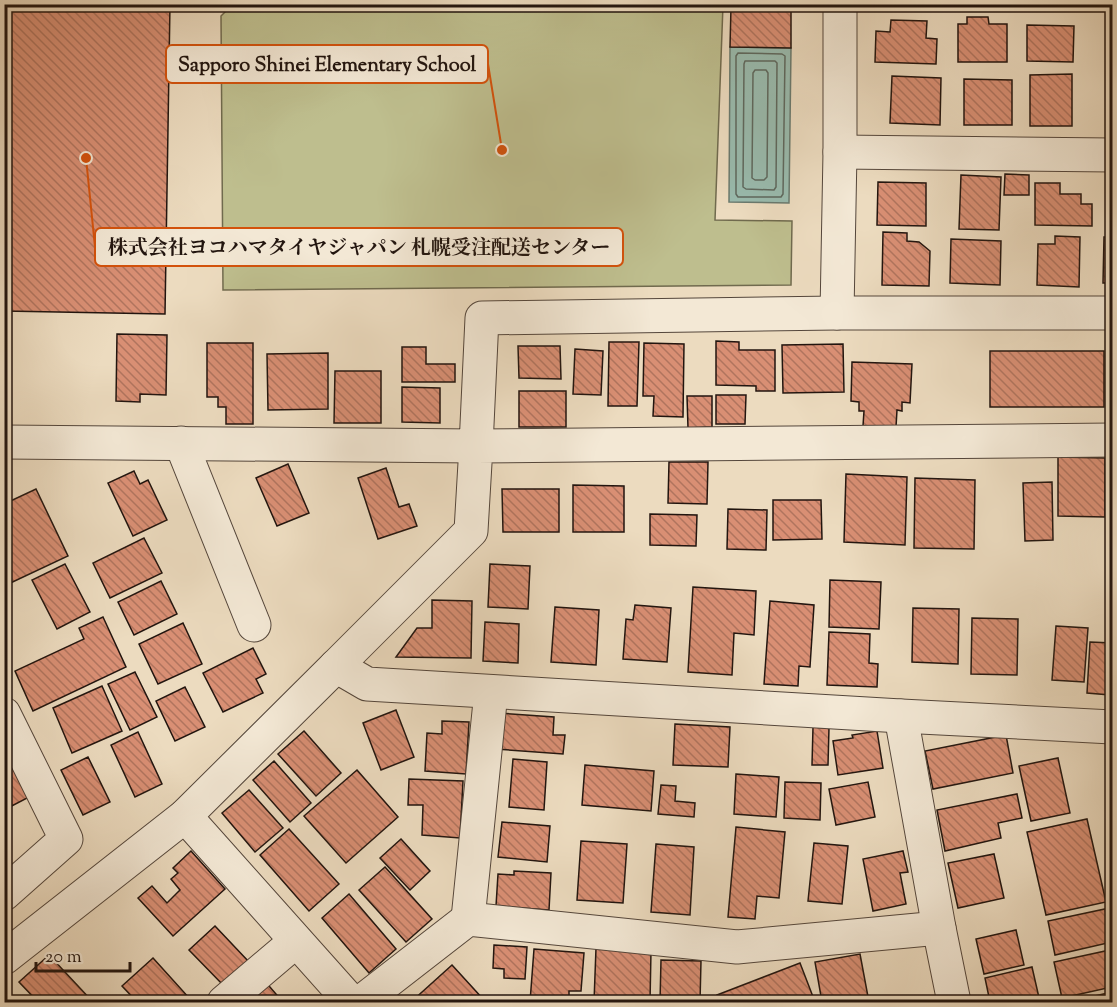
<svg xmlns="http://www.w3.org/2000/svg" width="1117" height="1007" font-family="'Sorts Mill Goudy','Noto Serif JP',serif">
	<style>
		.grass { fill: #bebe8e; stroke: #706a4e; stroke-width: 1.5 }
		.water { fill: #99bbae; stroke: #69796e; stroke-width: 1.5 }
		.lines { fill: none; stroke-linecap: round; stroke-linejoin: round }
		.shore { stroke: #5e685e; stroke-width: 1.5 }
		.building { fill: url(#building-back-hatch); stroke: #22150f; stroke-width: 1.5 }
		.minor-casing { stroke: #54463b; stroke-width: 35 }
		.minor { stroke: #f3e8d5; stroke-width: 33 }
		.leader { fill: none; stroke: #d4520c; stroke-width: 2 }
		.callout-dot { fill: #d4520c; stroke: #f3e8d5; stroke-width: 2 }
		.callout { fill: #f3e8d5; stroke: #d4520c; stroke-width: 2 }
		.callout-label { font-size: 20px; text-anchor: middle; font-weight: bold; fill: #22150f }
	</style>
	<defs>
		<pattern id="building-back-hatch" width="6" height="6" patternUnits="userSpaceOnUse" patternTransform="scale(1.5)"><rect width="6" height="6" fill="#d98f74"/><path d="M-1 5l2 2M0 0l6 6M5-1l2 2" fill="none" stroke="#b0745e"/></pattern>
	</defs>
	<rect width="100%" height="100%" fill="#ecdbbf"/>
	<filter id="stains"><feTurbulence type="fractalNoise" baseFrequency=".00333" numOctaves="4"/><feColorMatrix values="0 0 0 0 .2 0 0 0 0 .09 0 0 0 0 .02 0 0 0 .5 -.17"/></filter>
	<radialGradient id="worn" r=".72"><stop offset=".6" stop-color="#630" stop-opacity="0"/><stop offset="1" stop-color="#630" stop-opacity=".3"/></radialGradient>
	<path class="grass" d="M233,4l490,1 -8,215 77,1 -1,64 -568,5 -2,-274z"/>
	<path class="water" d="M730,47l61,1 -2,155 -60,-1z"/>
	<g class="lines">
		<g class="shore">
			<path d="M738,53l44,1 3,2 -2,138 -2,3h-43l-2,-3v-138z"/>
			<path d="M745,61h30l2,2 -1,124 -2,3 -28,-1 -3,-2 1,-123z"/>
			<path d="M755,70h11l2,3 -1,104 -3,3h-9l-3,-2 1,-105z"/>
		</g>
	</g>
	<g class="building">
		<path d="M4,4h166l-5,310 -161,-3z"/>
		<path d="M731,7l60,1v40l-61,-1z"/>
		<path d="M967,17h21l1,7h18v38h-49v-38h9z"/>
		<path d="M891,20l36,1 -1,17 11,1 -1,25 -61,-2 1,-31 14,1z"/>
		<path d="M1108,22h4v39h-5z"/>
		<path d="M1027,25l47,1 -1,36 -46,-1z"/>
		<path d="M1072,74v52h-42v-51z"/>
		<path d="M892,76l49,2 -1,47 -50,-2z"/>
		<path d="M964,79l48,1v45h-48z"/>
		<path d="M1108,80h4v48h-6z"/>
		<path d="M1005,174l24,1v20h-25z"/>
		<path d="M961,175l40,2 -2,53 -40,-1z"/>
		<path d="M878,182l48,1v43l-49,-1z"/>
		<path d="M1035,183h25v11h21v10h11v22l-57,-1z"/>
		<path d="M883,232l24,1v8l12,1 11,9 -1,35 -47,-1z"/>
		<path d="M1055,236l25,1 -1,50 -42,-2 1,-41h17z"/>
		<path d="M1104,237h8v46h-9z"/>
		<path d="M951,239l50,2 -1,44 -50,-2z"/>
		<path d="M117,334l50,1 -1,60 -26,-1v8l-24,-1z"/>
		<path d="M716,341l23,1v8h36v41h-19v-5l-40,-1z"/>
		<path d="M609,342h30l-2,64h-29z"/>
		<path d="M207,343h46v81h-27v-17h-8v-10h-11z"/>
		<path d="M644,343l40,1 -1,73 -30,-1 1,-20h-11z"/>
		<path d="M843,344l1,48 -61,1 -1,-48z"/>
		<path d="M518,346h42l1,33 -42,-1z"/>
		<path d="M402,347h24v17h29v18h-53z"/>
		<path d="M575,349l28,2 -2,44 -28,-1z"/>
		<rect x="990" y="351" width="114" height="56"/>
		<path d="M328,353v56l-60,1 -1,-56z"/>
		<path d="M852,362l60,2 -2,39 -8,-1v9l-5,-1 -1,17 -33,-1 1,-15h-5v-9l-8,-1z"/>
		<path d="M335,371h46v52h-47z"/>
		<path d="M402,387l38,1v35l-38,-1z"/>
		<rect x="519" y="391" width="47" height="36"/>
		<path d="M716,395h30l-1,29h-29z"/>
		<path d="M687,396h25v31l-24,1z"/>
		<path d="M1058,457l47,1v59l-47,-1z"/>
		<path d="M669,462h39l-1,42 -39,-1z"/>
		<path d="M288,464l21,49 -32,13 -21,-48z"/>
		<path d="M386,468l13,39 10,-3 8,22 -39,13 -20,-61z"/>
		<path d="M134,471l6,13 8,-4 19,40 -34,16 -25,-53z"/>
		<path d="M846,474l61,3 -2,68 -61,-3z"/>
		<path d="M915,478l60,2 -1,69 -60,-1z"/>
		<path d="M1052,482l1,58 -28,1 -2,-58z"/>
		<path d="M573,485l51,1v46h-51z"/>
		<path d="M36,489l32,67 -64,30v-82z"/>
		<path d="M502,489h57v43h-56z"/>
		<path d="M773,500h48l1,39 -49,1z"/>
		<path d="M728,509l39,1 -1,40 -39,-1z"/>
		<path d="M650,514l47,1 -1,31 -46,-1z"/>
		<path d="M144,538l18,35 -52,25 -17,-35z"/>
		<path d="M65,564l25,48 -33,17 -25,-49z"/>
		<path d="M490,564l40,2 -2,43 -40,-2z"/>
		<path d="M830,580l51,2 -2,47 -50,-2z"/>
		<path d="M161,581l16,33 -43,21 -16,-33z"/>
		<path d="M693,587l63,4 -2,44 -20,-2 -2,42 -44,-3z"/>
		<path d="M432,600l40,1 -1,57 -75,-1 21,-29h15z"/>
		<path d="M770,601l44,4 -4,62 -11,-1 -1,20 -34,-2z"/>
		<path d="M635,605l36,3 -4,54 -44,-3 3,-40 7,1z"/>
		<path d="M555,607l44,3 -3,55 -45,-3z"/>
		<path d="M913,608l46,1 -1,55 -46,-2z"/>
		<path d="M103,617l23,50 -93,44 -18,-40 69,-32 -5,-11z"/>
		<path d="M972,618l46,1 -1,56 -46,-1z"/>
		<path d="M485,622l34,2 -1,39 -35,-2z"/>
		<path d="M183,623l19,41 -44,20 -19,-40z"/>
		<path d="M1056,626l32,2 -4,54 -32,-2z"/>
		<path d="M829,632l41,2 -1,29 9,1 -1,23 -50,-2z"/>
		<path d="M1090,642l22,1v58h-2v-6l-23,-2z"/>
		<path d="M253,648l13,26 -10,5 7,14 -40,19 -20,-39z"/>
		<path d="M135,672l22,45 -27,13 -22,-46z"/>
		<path d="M102,686l20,45 -50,22 -19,-45z"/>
		<path d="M185,687l20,40 -30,14 -19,-40z"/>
		<path d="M396,710l18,47 -33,13 -18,-47z"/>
		<path d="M499,713l55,4 -1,18h12l-2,19 -67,-5z"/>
		<path d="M442,721l27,1 -3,52 -41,-3 2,-38 15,1z"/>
		<path d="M675,724l55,3 -2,40 -55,-2z"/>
		<path d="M813,727l16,1 -1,37h-16z"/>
		<path d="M304,731l37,42 -25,23 -38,-42z"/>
		<path d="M877,731l6,37 -45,7 -5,-34 20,-3 -1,-3z"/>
		<path d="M138,732l24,52 -27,13 -24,-52z"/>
		<path d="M1006,735l7,38 -80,16 -8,-38z"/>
		<path d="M13,754l20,41 -29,15v-51z"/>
		<path d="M88,757l22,45 -27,13 -22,-45z"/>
		<path d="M1058,758l12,55 -39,8 -12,-55z"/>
		<path d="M513,759l34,3 -3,48 -35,-3z"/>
		<path d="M274,761l37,42 -21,19 -37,-42z"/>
		<path d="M585,765l69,6 -3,40 -69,-6z"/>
		<path d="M357,770l41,47 -52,46 -42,-47z"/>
		<path d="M736,774l43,3 -3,40 -42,-3z"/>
		<path d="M409,779l54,2 -3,57 -38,-3 1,-30h-15z"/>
		<path d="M785,782l36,1 -1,37 -36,-2z"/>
		<path d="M868,782l7,35 -39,8 -7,-36z"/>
		<path d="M661,785l15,1 -1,15 20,2 -1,14 -36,-3z"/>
		<path d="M249,790l34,38 -28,24 -33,-39z"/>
		<path d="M1017,794l5,24 -24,5 3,15 -56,13 -8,-41z"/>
		<path d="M1087,819l19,83 -60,13 -19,-83z"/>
		<path d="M502,822l48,4 -3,36 -49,-5z"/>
		<path d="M736,827l49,5 -6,66 -22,-2 -2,23 -27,-2z"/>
		<path d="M289,829l50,55 -30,27 -49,-56z"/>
		<path d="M401,839l29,32 -20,19 -30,-32z"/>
		<path d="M581,841l46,3 -4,59 -46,-3z"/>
		<path d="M814,843l34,3 -6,58 -34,-3z"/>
		<path d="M656,844l38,3 -4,68 -39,-3z"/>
		<path d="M191,851l34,38 -52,47 -35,-38 14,-12 15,17 13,-13 -9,-11 7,-6 -5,-5z"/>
		<path d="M903,851l5,21 -8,1 6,31 -33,7 -10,-52z"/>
		<path d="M994,854l10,44 -46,10 -10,-45z"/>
		<path d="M385,867l47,52 -26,23 -47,-52z"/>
		<path d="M514,871l37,2 -2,37 -53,-4 2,-32 16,1z"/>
		<path d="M349,894l47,55 -27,24 -47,-55z"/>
		<path d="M1105,909l7,33 -57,13 -7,-34z"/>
		<path d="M215,926l34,36 -25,24 -35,-36z"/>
		<path d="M1016,930l8,35 -40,9 -8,-35z"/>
		<path d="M494,945l33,2 -2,32 -21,-1v-9l-11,-1z"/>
		<path d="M596,948l55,3 -1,51h-56z"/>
		<path d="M534,949l50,4 -3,38h-12v11h-39z"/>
		<path d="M1110,950l2,12v25l-50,11 -8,-36z"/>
		<path d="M860,954l9,48h-47l-7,-40z"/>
		<path d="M49,955l44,47h-55l-19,-20z"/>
		<path d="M153,958l38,42 -3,2h-51l-15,-16z"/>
		<path d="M661,960l40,1 -1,41h-40z"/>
		<path d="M800,963l15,39h-95l-3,-7z"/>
		<path d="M452,965l31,34 -4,3h-68z"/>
		<path d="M1032,967l8,35h-50l-5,-24z"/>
		<path d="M263,979l19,22 -2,1h-44z"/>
		<path d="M1112,992v10h-39v-1z"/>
	</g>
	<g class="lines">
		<g class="minor-casing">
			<g id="minor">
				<path d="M840,152l272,3"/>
				<path d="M837,313l3,-161v-148"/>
				<path d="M1112,440l-636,6 -5,85 -135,135 31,18 534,32 211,11"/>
				<path d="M4,442l472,4 6,-128 355,-5h275"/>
				<path d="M181,443l73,182"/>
				<path d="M4,714l62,125 -62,55"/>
				<path d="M901,716l38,212 15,74"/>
				<path d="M185,816l166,186"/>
				<path d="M468,919l23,-227"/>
				<path d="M4,958l181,-142 151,-150"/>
				<path d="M224,1002l72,-61"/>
				<path d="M361,1002l107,-83 269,28 202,-19"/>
			</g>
		</g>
		<use href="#minor" class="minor"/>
	</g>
	<path class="leader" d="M502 150L488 64M86 158L95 247"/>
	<g class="callout-dot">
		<circle cx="502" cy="150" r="6"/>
		<circle cx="86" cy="158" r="6"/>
	</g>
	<g class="callout">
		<rect x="166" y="45" width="322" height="38" rx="6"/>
		<rect x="95" y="228" width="528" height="38" rx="6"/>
	</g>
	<g class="callout-label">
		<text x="327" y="71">Sapporo Shinei Elementary School</text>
		<text x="359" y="254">株式会社ヨコハマタイヤジャパン 札幌受注配送センター</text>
	</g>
	<rect width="1117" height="1007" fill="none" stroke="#ecdbbf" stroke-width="24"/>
	<rect x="6" y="6" width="1105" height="995" fill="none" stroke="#22150f" stroke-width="3"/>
	<rect x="12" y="12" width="1093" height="983" fill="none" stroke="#22150f" stroke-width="1.5"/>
	<path d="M36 962v9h94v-9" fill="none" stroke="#22150f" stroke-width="3"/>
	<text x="45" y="962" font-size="18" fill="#22150f" stroke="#f3e8d5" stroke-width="4.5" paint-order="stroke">20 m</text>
	<rect width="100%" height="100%" filter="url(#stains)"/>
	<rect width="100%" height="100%" fill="url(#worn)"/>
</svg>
